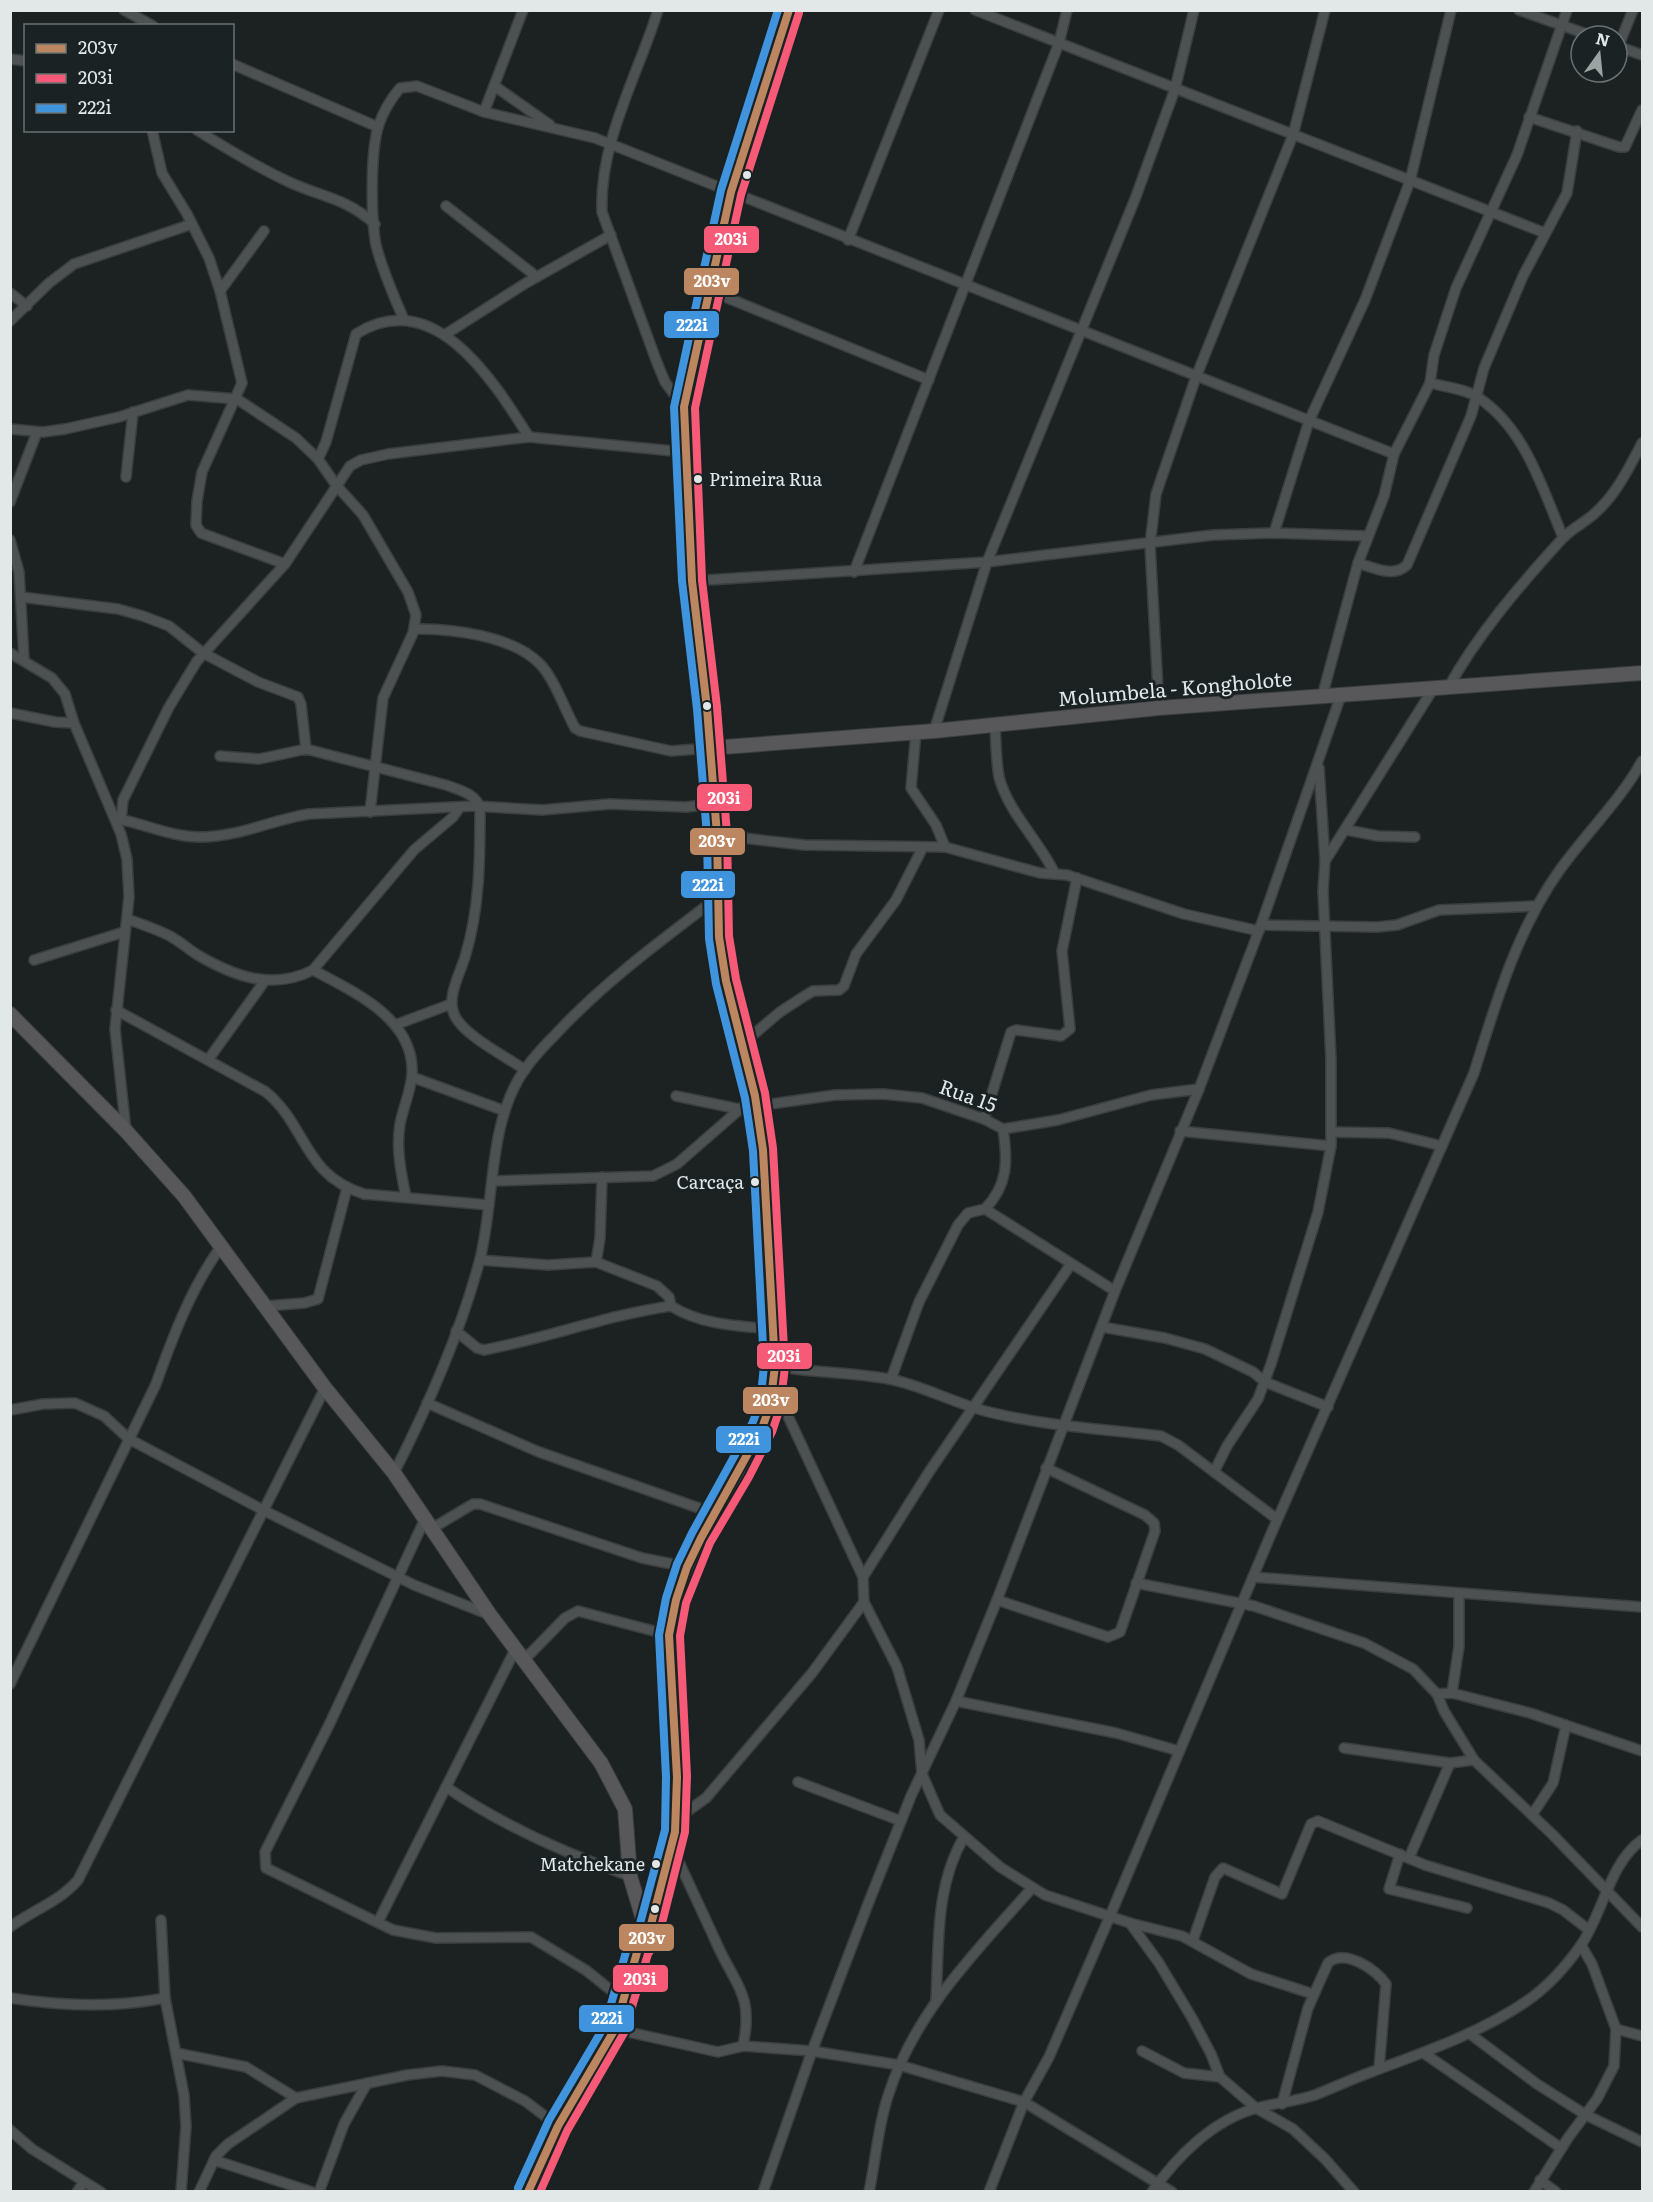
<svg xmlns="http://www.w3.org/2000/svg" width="1653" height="2202" font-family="Literata,serif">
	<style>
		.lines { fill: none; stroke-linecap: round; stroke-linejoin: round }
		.street-casing { stroke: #3a3e3e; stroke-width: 12 }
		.secondary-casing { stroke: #3a3e3e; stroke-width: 16 }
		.street { stroke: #4d5151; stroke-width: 9 }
		.secondary { stroke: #585759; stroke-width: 14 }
		.bus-1-casing { stroke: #1a2223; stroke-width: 12 }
		.bus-2-casing { stroke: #1a2223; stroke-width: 12 }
		.bus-3-casing { stroke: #1a2223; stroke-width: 12 }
		.bus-1 { stroke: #bb8660; stroke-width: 8 }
		.bus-2 { stroke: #f75a77; stroke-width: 8 }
		.bus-3 { stroke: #4094de; stroke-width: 8 }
		.bus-dot { fill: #e2e7e8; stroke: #1a2223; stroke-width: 2 }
		.labels { text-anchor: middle; stroke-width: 6; stroke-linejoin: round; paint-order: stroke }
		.bus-label { font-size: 18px; fill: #e2e7e8; stroke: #1a2223; text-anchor: end }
		.street-label { font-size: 20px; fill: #e2e7e8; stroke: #1a2223 }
		.line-badge { stroke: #1a2223; stroke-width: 2 }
		.badge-label { font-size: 16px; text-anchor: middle; font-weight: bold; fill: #fff }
	</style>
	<rect width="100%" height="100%" fill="#1c2121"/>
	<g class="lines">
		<g class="street-casing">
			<g id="street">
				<path d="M124,10l29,16"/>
				<path d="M658,10c-20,65 -59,132 -56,202l54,148 9,22 19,25"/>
				<path d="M975,10l570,223"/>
				<path d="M1519,10l73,26"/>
				<path d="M1617,46l25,9"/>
				<path d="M1618,47l15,-37"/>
				<path d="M10,59l16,2"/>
				<path d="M232,64l146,63"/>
				<path d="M496,87l54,38"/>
				<path d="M484,112l39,-102"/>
				<path d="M1529,117l90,30h6l17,-37"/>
				<path d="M152,130l10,43 25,41 22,44 11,33 22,92 -40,89 -5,29 -1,24 5,8 84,31"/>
				<path d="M197,130c30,19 60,37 92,52 35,16 55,15 86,42"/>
				<path d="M446,206l91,71"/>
				<path d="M848,240l91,-230"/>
				<path d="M708,290l221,90"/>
				<path d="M220,291l44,-60"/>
				<path d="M10,293l17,13"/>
				<path d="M404,320c-10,-24 -22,-50 -28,-75 -5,-26 -6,-95 3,-121 5,-14 11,-24 21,-36l17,-2 67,26 111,26 799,316"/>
				<path d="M10,321l39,-38 25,-19 118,-40"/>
				<path d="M446,334l80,-51 85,-48"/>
				<path d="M1430,383c15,4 37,6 49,15 47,32 63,90 84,139"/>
				<path d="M10,429l33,3 22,-3 54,-12 69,-22 49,4 59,39 22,21 18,26 27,30 45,77 8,23 -3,18 -30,65 -13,114"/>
				<path d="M318,459l8,-17 30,-108c78,-49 137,46 173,103"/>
				<path d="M126,477l7,-65"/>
				<path d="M10,502l27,-70"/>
				<path d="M1274,533l35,-112 56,-121 45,-119 41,-171"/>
				<path d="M10,540l9,32 5,87"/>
				<path d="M1358,563c17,5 35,15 49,2l64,-149 13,-48 39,-92 44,-83 10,-62"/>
				<path d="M854,572l205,-529 8,-33"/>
				<path d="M692,581l295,-19 226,-27 61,-2 94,3"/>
				<path d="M21,597l97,12 25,7 26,10 34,27 55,29 40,15 3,7 5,45"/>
				<path d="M414,629c37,-1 99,7 126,35 15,16 24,44 35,64l5,3 91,20 39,-3"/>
				<path d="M10,653l42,25 13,16 9,29 47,111 6,25 2,38 -14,132 11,102"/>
				<path d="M1448,688c30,-54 72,-103 114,-149 9,-10 22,-16 32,-25 22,-19 35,-46 48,-71"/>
				<path d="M1322,697l36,-134 26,-67 10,-42 36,-71 4,-28 22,-67 61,-133 50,-145"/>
				<path d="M707,708l-15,-127 -8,-174 52,-231"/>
				<path d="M1159,708l-9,-163 6,-51 40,-117 97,-242 32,-125"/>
				<path d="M10,713l45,9 19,1"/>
				<path d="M995,725c1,17 1,35 4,52 9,35 41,65 56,97"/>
				<path d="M934,731l53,-169 148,-363 40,-110 19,-79"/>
				<path d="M916,732l-5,56 25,37 9,22"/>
				<path d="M220,756l39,3 47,-10 140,36c13,5 29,8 34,23 0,51 0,100 -15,149 -6,19 -20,43 -9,61 11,19 51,39 69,52"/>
				<path d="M118,819c27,5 54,18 82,18 39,0 71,-17 109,-23l165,-8 68,4 68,-6 76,3 28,-3"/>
				<path d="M121,820l2,-20 46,-93 28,-46 88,-97 65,-98 11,-6 27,-6 141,-17 155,15"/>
				<path d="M1347,830l31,6 37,1"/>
				<path d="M717,835l87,10 141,2 95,26 27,2 117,39 75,17"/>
				<path d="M1325,861l108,-172"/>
				<path d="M127,919c14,5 29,10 43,17 9,5 17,12 26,18 37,22 76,37 117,16l101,-120 39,-33 7,-10"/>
				<path d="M1261,925l116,2 20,-2 42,-15 98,-4"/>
				<path d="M34,960l90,-28"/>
				<path d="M313,970c41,22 102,49 99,104 -1,17 -9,34 -12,50 -4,25 1,49 6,73"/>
				<path d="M116,1010l150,82c42,35 36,82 98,102l125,11"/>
				<path d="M395,1025l56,-21"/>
				<path d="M741,1045l39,-33 23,-15 10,-6 26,-1 5,-4 12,-32 40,-54 27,-53"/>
				<path d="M208,1060l56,-78"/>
				<path d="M412,1077l93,34"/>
				<path d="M676,1096l63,13"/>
				<path d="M757,1106l78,-11 48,-1 39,4 62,21 19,10 55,-9 93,-25 48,-6"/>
				<path d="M984,1119l27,-87 5,-2 45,6 9,-7 -8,-78 15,-73"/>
				<path d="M1180,1131l151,15"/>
				<path d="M1331,1132l58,1 53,13"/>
				<path d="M492,1181l161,-5 24,-12 78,-68"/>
				<path d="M985,1209c23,-24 23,-48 18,-80"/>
				<path d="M480,1260l68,5 48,-3 61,24 12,11 2,9"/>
				<path d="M596,1262l4,-24 2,-61"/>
				<path d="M267,1306l37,-3 14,-4 29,-111"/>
				<path d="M1102,1327l63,11 40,11 48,23 12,10 63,25"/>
				<path d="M456,1331l21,17 7,2c64,-12 123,-35 187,-44 30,19 67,20 101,23"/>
				<path d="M775,1366c38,7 76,6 114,13 33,6 66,25 100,33 56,14 114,17 172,24l17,9 99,74"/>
				<path d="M891,1379l28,-77 39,-77 10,-12 17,-4 130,82"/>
				<path d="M773,1384l90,193 1,25 33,65 22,73 3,34 18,41 60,52 45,28 85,28 29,40 33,55 19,36 9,23 36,31 37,21 32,30 29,33"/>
				<path d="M427,1403l112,49 174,61"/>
				<path d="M10,1410l33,-6 32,-1 29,13 25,23 134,71 151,75 76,30"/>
				<path d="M1214,1472l13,-26 31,-47 13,-35 47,-152 13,-66v-86l-8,-169 2,-30 -6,-93"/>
				<path d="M394,1473c34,-67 67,-141 86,-214 14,-56 9,-127 37,-177 9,-17 24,-33 37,-46 48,-52 106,-95 163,-138"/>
				<path d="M425,1519l-96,206 -64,127 1,16 127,62 43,8 95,-1 56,34 36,29"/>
				<path d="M431,1529l42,-25h7l162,54 45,9"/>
				<path d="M863,1577l66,-105 142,-208"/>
				<path d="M1253,1577l389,30"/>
				<path d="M1136,1583l118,23 110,37 49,26 24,25 7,17 30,49 78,74 90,93"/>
				<path d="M997,1600l111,37 12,-5 35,-101 -1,-8 -9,-8 -99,-47"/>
				<path d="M524,1660l41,-42 13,-7 91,24"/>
				<path d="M10,1684l146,-300c17,-48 36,-98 66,-139"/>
				<path d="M1452,1693l7,-47v-53"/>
				<path d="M1437,1694l15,-1 78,20 112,38"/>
				<path d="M956,1701l160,32 63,18"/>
				<path d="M1344,1748l106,15 24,-3"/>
				<path d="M798,1782l103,39"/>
				<path d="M446,1787c56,38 120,67 184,89"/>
				<path d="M1532,1815l21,-32 13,-58"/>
				<path d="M675,1820l31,-22 106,-125 52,-71"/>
				<path d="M673,1849c14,31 29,62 43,93 19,44 38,51 27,104"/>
				<path d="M1400,1854l-11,35 78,19"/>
				<path d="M1409,1858l41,-95"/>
				<path d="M161,1920l4,78 19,97 2,31 -5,66"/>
				<path d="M378,1922l137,-272"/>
				<path d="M1130,1923l52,13 69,38 62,20"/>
				<path d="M10,1927c23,-17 49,-25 68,-47l247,-492"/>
				<path d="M1193,1940l22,-63 8,-9 59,26 29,-70 7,-3 107,44 124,38 14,7 26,20"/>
				<path d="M10,1998c51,8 104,10 155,0"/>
				<path d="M936,2000c3,-55 -1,-114 28,-163"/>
				<path d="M615,2029l103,23 25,-6 69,5 87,14 125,37 148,90"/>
				<path d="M1616,2029l26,7"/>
				<path d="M1470,2034l67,50 49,31 56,27"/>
				<path d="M1142,2051l42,22 36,4"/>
				<path d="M176,2053l70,14 50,31"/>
				<path d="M1425,2054l136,94"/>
				<path d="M1282,2104l26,-96 20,-45c16,-15 48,6 58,21l-7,85"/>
				<path d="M10,2130l22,19 69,43"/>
				<path d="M214,2160l98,32"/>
				<path d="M1540,2180l16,12"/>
				<path d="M77,2192l7,-10"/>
				<path d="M199,2192l17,-36 12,-12 68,-46 111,-23 35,-4 33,4 50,26 33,25"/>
				<path d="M319,2192l25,-68 23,-41"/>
				<path d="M763,2192l49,-141 56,-147 43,-108 45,-95 41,-101 118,-309 84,-202 62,-164 80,-230"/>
				<path d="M869,2192c7,-33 9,-68 20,-99 26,-81 88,-143 143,-205"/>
				<path d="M989,2192l35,-90 25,-45 61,-141 161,-382 203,-461c21,-68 43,-143 85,-202 27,-38 61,-70 83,-110"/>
				<path d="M1152,2192c25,-36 61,-72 105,-84 19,-5 39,-7 58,-13 20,-8 39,-17 59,-24 53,-20 106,-38 153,-70 20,-14 40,-36 54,-56 22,-32 29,-83 61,-105"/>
				<path d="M1534,2192l34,-54 29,-39 17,-33 2,-37 -24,-65 -11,-19"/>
			</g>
		</g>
		<g class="secondary-casing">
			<g id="secondary">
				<path d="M736,176l53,-166"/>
				<path d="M710,748l224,-17 225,-23 483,-35"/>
				<path d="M10,1014l116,117 58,65 141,192 69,85 96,142 111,148 24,46 5,67 18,60"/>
				<path d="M528,2192l30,-66 48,-78 9,-19 23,-80 10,-13c10,-34 23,-69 27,-104 8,-65 -11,-131 -6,-196 9,-102 101,-169 106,-268 1,-31 -4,-64 -6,-95 -2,-58 -2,-120 -14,-177 -11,-53 -30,-105 -36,-160 -4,-34 -1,-68 -2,-101 -3,-42 -7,-85 -10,-127"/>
			</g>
		</g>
		<use href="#street" class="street"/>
		<use href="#secondary" class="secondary"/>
		<g class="bus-1-casing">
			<path id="bus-1" d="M528,2192l30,-66 57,-97 23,-80 10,-13 27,-104 2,-55 -8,-142 7,-35 11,-33 14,-29 61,-110 8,-22 5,-40 -12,-216 -8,-54 -29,-115 -7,-44 -2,-102 -10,-127 -15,-127 -8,-174 47,-215 58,-182"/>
		</g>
		<g class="bus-2-casing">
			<path id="bus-2" d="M540,2192l27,-61 57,-98 24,-79 10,-15 27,-107 2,-56 -7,-140 6,-33 24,-60 39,-66 23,-45 8,-24 5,-41 -12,-219 -8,-55 -29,-114 -7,-43 -2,-102 -10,-127 -15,-127 -7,-172 46,-213 58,-182"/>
		</g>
		<g class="bus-3-casing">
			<path id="bus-3" d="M518,2188l31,-68 56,-95 23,-80 10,-14 27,-101 1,-53 -7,-142 7,-37 11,-34 15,-31 60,-109 8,-20 4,-38 -11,-215 -8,-53 -29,-114 -7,-45 -2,-103 -10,-127 -15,-128 -8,-174 47,-217 57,-180"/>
		</g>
		<use href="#bus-1" class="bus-1"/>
		<use href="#bus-2" class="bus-2"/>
		<use href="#bus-3" class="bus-3"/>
	</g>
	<g class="bus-dot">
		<circle cx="747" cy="175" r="5"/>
		<circle cx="698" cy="479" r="5"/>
		<circle cx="707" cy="706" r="5"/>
		<circle cx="755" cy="1182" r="5"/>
		<circle cx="656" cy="1864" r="5"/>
		<circle cx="655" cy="1909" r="5"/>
	</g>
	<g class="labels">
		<g class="bus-label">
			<text x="709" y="486" text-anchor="start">Primeira Rua</text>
			<text x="744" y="1189">Carcaça</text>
			<text x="645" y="1871">Matchekane</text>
		</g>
		<g class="street-label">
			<text transform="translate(1175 689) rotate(-5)" y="7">Molumbela - Kongholote</text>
			<text transform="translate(968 1096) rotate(20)" y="7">Rua 15</text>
		</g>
	</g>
	<g class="line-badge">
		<rect x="703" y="225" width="57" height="29" rx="6" fill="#f75a77"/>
		<rect x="683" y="267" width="57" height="29" rx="6" fill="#bb8660"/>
		<rect x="663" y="310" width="57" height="29" rx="6" fill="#4094de"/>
		<rect x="696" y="783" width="57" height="29" rx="6" fill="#f75a77"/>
		<rect x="689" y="827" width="57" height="29" rx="6" fill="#bb8660"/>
		<rect x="680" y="870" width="56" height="29" rx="6" fill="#4094de"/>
		<rect x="756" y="1342" width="57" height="28" rx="6" fill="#f75a77"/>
		<rect x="742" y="1386" width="57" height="29" rx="6" fill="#bb8660"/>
		<rect x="715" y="1425" width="57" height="29" rx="6" fill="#4094de"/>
		<rect x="618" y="1923" width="57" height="29" rx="6" fill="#bb8660"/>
		<rect x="612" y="1964" width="57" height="29" rx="6" fill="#f75a77"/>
		<rect x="578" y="2004" width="57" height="29" rx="6" fill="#4094de"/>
	</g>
	<g class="badge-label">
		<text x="731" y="245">203i</text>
		<text x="712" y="287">203v</text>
		<text x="692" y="331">222i</text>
		<text x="724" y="804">203i</text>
		<text x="717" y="847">203v</text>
		<text x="708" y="891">222i</text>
		<text x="784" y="1362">203i</text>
		<text x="771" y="1406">203v</text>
		<text x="744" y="1445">222i</text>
		<text x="647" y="1944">203v</text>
		<text x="640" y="1985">203i</text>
		<text x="607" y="2024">222i</text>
	</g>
	<rect width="1653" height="2202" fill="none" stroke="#e2e7e8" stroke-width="24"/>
	<rect x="24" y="24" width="210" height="108" fill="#1a2223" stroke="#6a7172" stroke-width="1.5"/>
	<rect x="36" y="44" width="30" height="9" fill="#bb8660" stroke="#6a7172" stroke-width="1.5"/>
	<text x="78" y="54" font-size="18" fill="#e2e7e8">203v</text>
	<rect x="36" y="74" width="30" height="9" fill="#f75a77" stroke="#6a7172" stroke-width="1.5"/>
	<text x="78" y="84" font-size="18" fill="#e2e7e8">203i</text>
	<rect x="36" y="104" width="30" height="9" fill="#4094de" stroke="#6a7172" stroke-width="1.5"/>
	<text x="78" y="114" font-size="18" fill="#e2e7e8">222i</text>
	<g transform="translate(1599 54) rotate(15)"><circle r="28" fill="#1a2223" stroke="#6a7172" stroke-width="1.5"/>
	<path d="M0-4.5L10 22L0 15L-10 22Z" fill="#9da2a2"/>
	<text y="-9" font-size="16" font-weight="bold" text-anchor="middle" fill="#e2e7e8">N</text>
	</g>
</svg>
